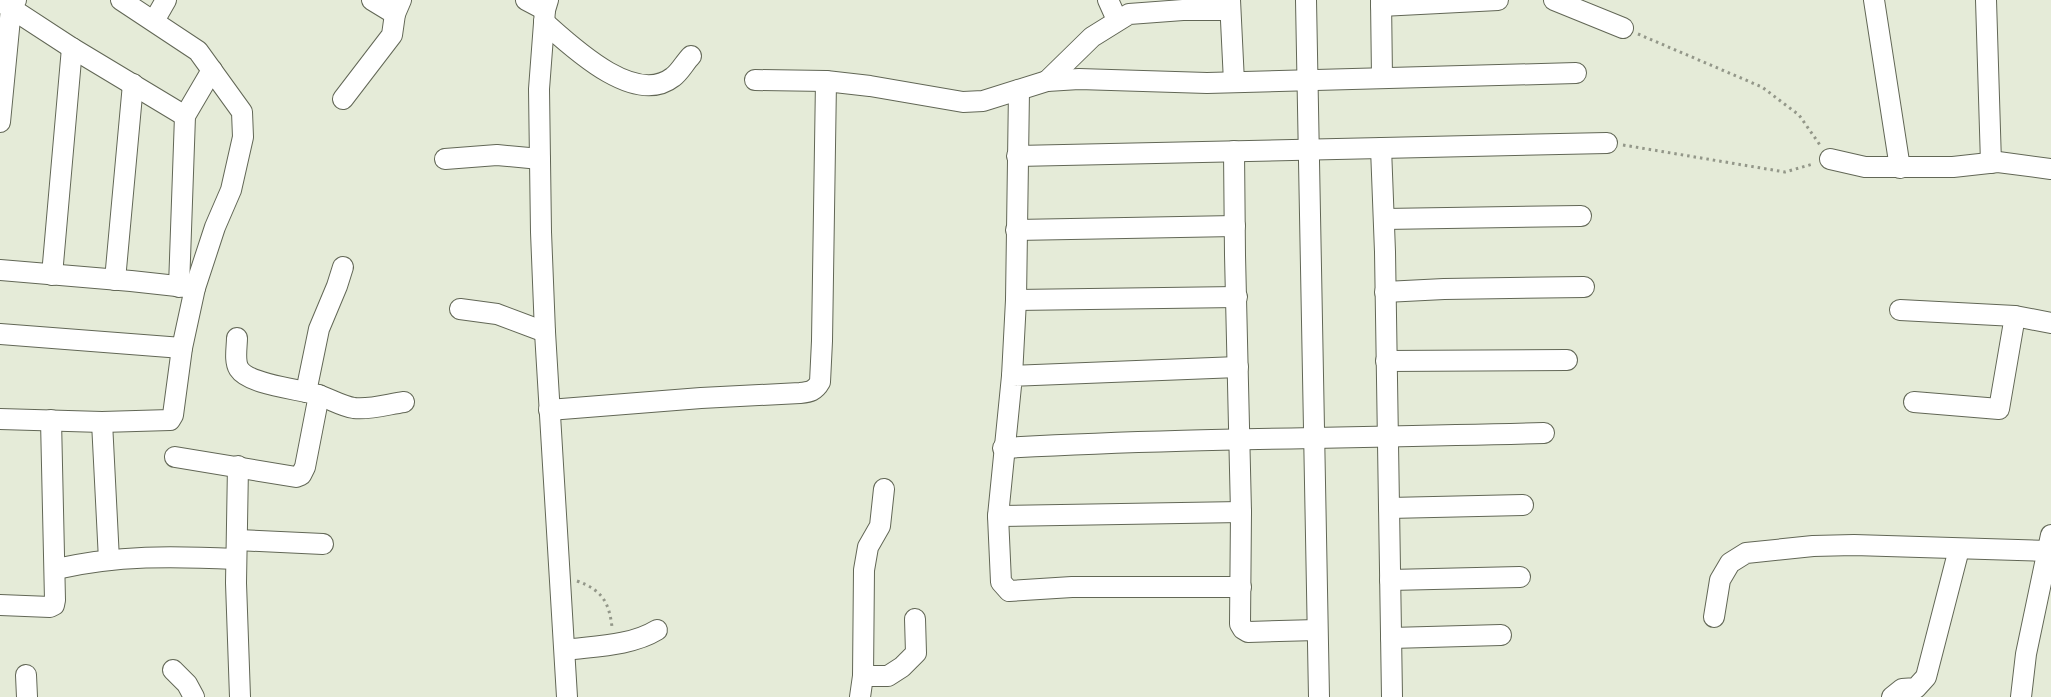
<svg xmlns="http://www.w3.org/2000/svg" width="2051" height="697" font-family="'Playfair Display',serif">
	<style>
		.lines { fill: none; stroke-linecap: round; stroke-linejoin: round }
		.minor-casing { stroke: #626756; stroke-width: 22 }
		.path { stroke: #939789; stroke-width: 3; stroke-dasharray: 2.5 4; stroke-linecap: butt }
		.minor { stroke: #fff; stroke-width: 20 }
	</style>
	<rect width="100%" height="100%" fill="#e5ebd8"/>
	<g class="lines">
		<g class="minor-casing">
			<g id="minor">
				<path d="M372,0l23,14"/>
				<path d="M526,0l19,10"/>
				<path d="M548,0l-3,10 -6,79 2,143 4,100 22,365"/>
				<path d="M1108,0l9,20"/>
				<path d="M1230,0l4,82"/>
				<path d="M1306,0l13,697"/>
				<path d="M1381,0l1,77"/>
				<path d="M1554,0l69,28"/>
				<path d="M1874,0l26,168"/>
				<path d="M1986,0l5,163"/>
				<path d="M0,1l72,47 113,68"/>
				<path d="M1381,6l117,-6"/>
				<path d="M154,21l12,-21"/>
				<path d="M544,22c28,25 91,85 129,55 7,-5 12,-15 18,-21"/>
				<path d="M755,80l71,1 44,5 93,16 20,-1 64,-20 32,-2 128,4 369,-10"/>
				<path d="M1047,81l45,-44 37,-23 54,-4h47"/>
				<path d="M343,99l49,-64 3,-21 6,-14"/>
				<path d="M0,122l11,-114 5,-8"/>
				<path d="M1381,148l4,104 7,445"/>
				<path d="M1234,151l1,104 6,257 -1,112 3,5 5,3 69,-2"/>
				<path d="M1017,156l590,-13"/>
				<path d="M445,159l52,-4 43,4"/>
				<path d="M1830,159l35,8h88l45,-5 53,7"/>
				<path d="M1384,219l197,-3"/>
				<path d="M1016,230l219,-4"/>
				<path d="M0,270l131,11 64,7 20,-61 16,-37 12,-53 -1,-25 -44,-61 -77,-51"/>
				<path d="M52,275l20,-227"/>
				<path d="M115,280l18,-196"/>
				<path d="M179,287l6,-171 27,-46"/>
				<path d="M1385,292l59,-3 140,-2"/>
				<path d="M1016,300l221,-3"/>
				<path d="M460,309l37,5 48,18"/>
				<path d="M1900,310l115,6 36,7"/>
				<path d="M0,334l182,14"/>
				<path d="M237,338c0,9 -3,23 2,31 10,16 61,20 79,26 13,4 23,11 36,13 16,2 35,-4 50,-6"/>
				<path d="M1386,361l181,-1"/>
				<path d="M1238,367l-226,9 -14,140 3,66 8,9 63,-4h169"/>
				<path d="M1012,376l4,-76 3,-210"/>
				<path d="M306,392l13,-63 18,-43 6,-19"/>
				<path d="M1914,402l85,7 16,-93"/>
				<path d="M549,410l152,-12 99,-5c10,-1 15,-2 20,-11l2,-41 4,-260"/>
				<path d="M0,419l102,3 68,-2 3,-5 9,-67 13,-60"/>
				<path d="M102,422l7,138"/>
				<path d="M1003,448c180,-10 361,-10 541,-15"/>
				<path d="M175,457l121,20 5,-2 4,-8 14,-72"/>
				<path d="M238,466l-2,117 4,114"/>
				<path d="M1389,508l134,-3"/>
				<path d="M998,516l243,-4"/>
				<path d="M237,540l86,4"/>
				<path d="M56,569c62,-14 117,-13 180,-10"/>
				<path d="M1390,580l130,-3"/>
				<path d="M0,605l50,2 4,-2 1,-5 -4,-180"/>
				<path d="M1714,617l6,-37 10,-17 16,-10 67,-7 41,-1 194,6"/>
				<path d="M1391,638l110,-3"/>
				<path d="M565,650c29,-4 66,-4 92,-20"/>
				<path d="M173,670l14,14 7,13"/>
				<path d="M26,675l1,22"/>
				<path d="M863,676h25l14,-9 14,-14 -1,-34"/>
				<path d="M860,697l3,-21 1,-106 4,-23 12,-21 4,-37"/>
				<path d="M1892,697l10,-8 14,-1 10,-11 33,-128"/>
				<path d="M2021,697l5,-43 25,-119"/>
			</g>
		</g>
		<g class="path">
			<path d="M1638,34l124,53 37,28 21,30"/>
			<path d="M1623,145l162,27 28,-8"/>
			<path d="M577,581c25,9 32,21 35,46"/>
		</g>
		<use href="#minor" class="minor"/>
	</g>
</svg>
